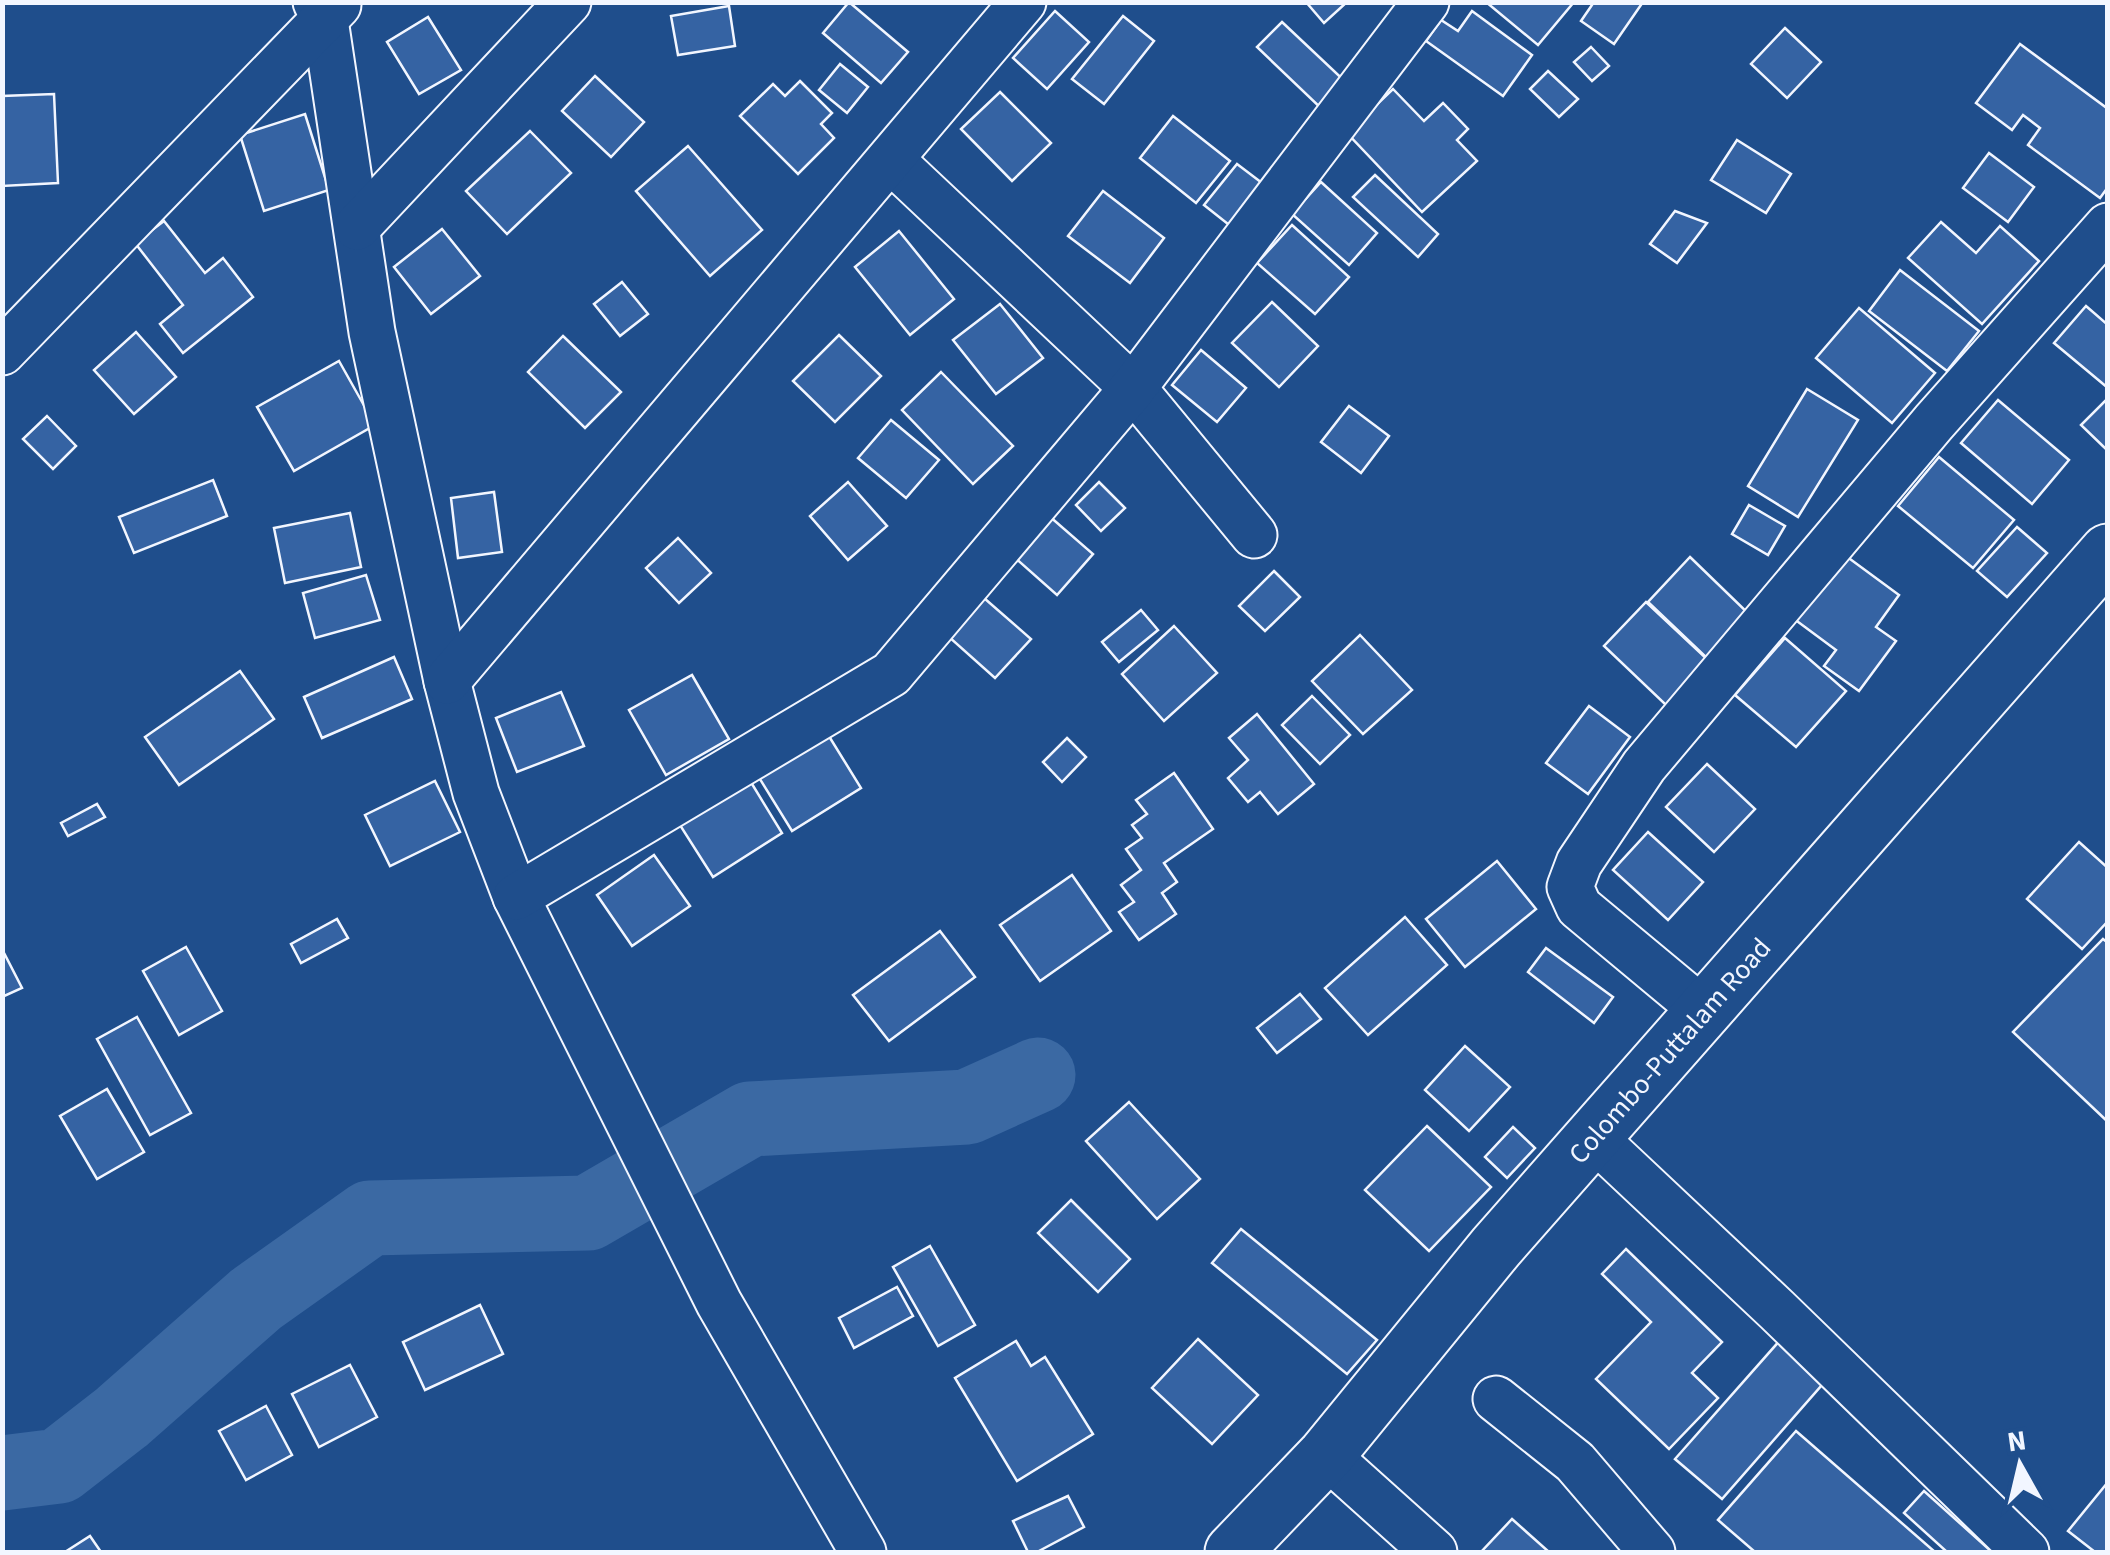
<svg xmlns="http://www.w3.org/2000/svg" width="2110" height="1555" font-family="'Source Sans 3',sans-serif">
	<style>
		.lines { fill: none; stroke-linecap: round; stroke-linejoin: round }
		.river { stroke: #3b69a3; stroke-width: 75 }
		.building { fill: #3563a3; stroke: #f2f6ff; stroke-width: 2.5 }
		.minor-casing { stroke: #f2f6ff; stroke-width: 49 }
		.highway-casing { stroke: #f2f6ff; stroke-width: 59 }
		.minor { stroke: #1f4e8c; stroke-width: 45 }
		.highway { stroke: #1f4e8c; stroke-width: 55 }
		.labels { text-anchor: middle; stroke-width: 8; stroke-linejoin: round; paint-order: stroke }
		.street-label { font-size: 28px; fill: #f2f6ff; stroke: #1f4e8c }
	</style>
	<rect width="100%" height="100%" fill="#1f4e8c"/>
	<g class="lines">
		<path class="river" d="M2,1473l57,-7 63,-49 134,-118 114,-81 218,-5 162,-94 217,-12 71,-32"/>
	</g>
	<g class="building">
		<path d="M849,2l59,50 -27,31 -58,-50z"/>
		<path d="M1306,2h41l-23,21z"/>
		<path d="M1486,2h88l-36,43z"/>
		<path d="M1594,2h49l-29,42 -33,-23z"/>
		<path d="M729,6l6,40 -57,9 -7,-39z"/>
		<path d="M1055,11l34,31 -42,47 -34,-31z"/>
		<path d="M1472,11l60,44 -29,41 -77,-55 15,-21 17,11z"/>
		<path d="M1123,16l31,25 -50,63 -32,-25z"/>
		<path d="M428,17l33,53 -42,24 -32,-52z"/>
		<path d="M1282,22l69,65 -25,26 -69,-66z"/>
		<path d="M1785,28l36,34 -34,36 -36,-34z"/>
		<path d="M2020,44l88,65v78l-8,11 -72,-53 12,-17 -17,-13 -11,15 -36,-27z"/>
		<path d="M1591,47l18,19 -17,15 -18,-19z"/>
		<path d="M840,64l28,23 -21,26 -28,-23z"/>
		<path d="M1548,71l30,28 -19,18 -29,-28z"/>
		<path d="M595,76l49,46 -33,35 -49,-46z"/>
		<path d="M800,81l32,32 -11,11 13,14 -36,36 -58,-58 33,-32 12,12z"/>
		<path d="M1393,89l31,32 19,-18 25,26 -11,11 20,21 -55,51 -75,-79z"/>
		<path d="M1000,92l51,51 -39,38 -51,-52z"/>
		<path d="M54,94l4,89 -56,3v-90z"/>
		<path d="M305,114l24,76 -65,21 -24,-76z"/>
		<path d="M1173,116l57,45 -34,42 -56,-45z"/>
		<path d="M530,131l41,42 -64,61 -41,-43z"/>
		<path d="M1737,140l54,34 -25,39 -55,-33z"/>
		<path d="M688,146l74,84 -52,46 -74,-85z"/>
		<path d="M1989,153l45,34 -26,35 -45,-34z"/>
		<path d="M1237,164l29,22 -33,42 -29,-23z"/>
		<path d="M1375,175l63,59 -20,23 -65,-60z"/>
		<path d="M1321,182l56,51 -28,32 -57,-51z"/>
		<path d="M1103,191l61,47 -34,45 -62,-47z"/>
		<path d="M1675,211l32,12 -30,40 -27,-19z"/>
		<path d="M164,221l41,52 18,-15 30,39 -70,56 -23,-29 23,-19 -48,-62z"/>
		<path d="M1941,222l35,31 24,-27 39,35 -57,63 -74,-66z"/>
		<path d="M1292,225l57,52 -34,37 -58,-51z"/>
		<path d="M442,229l38,47 -49,38 -37,-47z"/>
		<path d="M899,231l55,68 -44,36 -55,-68z"/>
		<path d="M1900,270l79,61 -32,40 -78,-60z"/>
		<path d="M622,282l26,32 -28,22 -26,-32z"/>
		<path d="M1272,302l46,44 -39,41 -47,-44z"/>
		<path d="M1000,304l43,54 -47,36 -43,-54z"/>
		<path d="M2086,306l22,19v63l-54,-45z"/>
		<path d="M1859,308l76,65 -43,50 -76,-65z"/>
		<path d="M136,332l40,45 -42,37 -40,-44z"/>
		<path d="M839,335l42,41 -46,46 -42,-41z"/>
		<path d="M563,336l58,56 -36,36 -57,-56z"/>
		<path d="M1201,350l45,38 -29,34 -45,-37z"/>
		<path d="M339,361l36,64 -81,46 -37,-64z"/>
		<path d="M941,372l72,74 -40,38 -71,-74z"/>
		<path d="M1807,389l51,31 -60,97 -50,-31z"/>
		<path d="M2108,398v53l-27,-26z"/>
		<path d="M1998,400l71,60 -37,44 -71,-61z"/>
		<path d="M1349,406l40,30 -28,37 -40,-31z"/>
		<path d="M47,416l29,30 -23,23 -30,-30z"/>
		<path d="M891,420l48,40 -33,38 -48,-40z"/>
		<path d="M1939,457l75,63 -41,48 -75,-62z"/>
		<path d="M213,480l14,36 -93,37 -15,-36z"/>
		<path d="M848,482l39,44 -39,34 -38,-44z"/>
		<path d="M1099,482l26,26 -24,23 -25,-26z"/>
		<path d="M494,492l8,60 -44,6 -7,-60z"/>
		<path d="M1749,505l36,21 -17,29 -36,-21z"/>
		<path d="M350,513l11,54 -76,16 -11,-55z"/>
		<path d="M1048,515l45,39 -36,41 -45,-40z"/>
		<path d="M2017,527l30,26 -40,44 -30,-26z"/>
		<path d="M678,538l33,35 -32,30 -33,-35z"/>
		<path d="M1831,545l68,50 -23,32 20,14 -37,50 -35,-25 12,-16 -54,-40z"/>
		<path d="M1690,557l62,60 -42,44 -62,-59z"/>
		<path d="M1274,571l26,26 -35,34 -26,-25z"/>
		<path d="M366,575l14,45 -65,18 -12,-45z"/>
		<path d="M984,598l47,41 -36,39 -46,-41z"/>
		<path d="M1646,602l63,59 -43,44 -62,-59z"/>
		<path d="M1141,610l17,20 -39,32 -17,-20z"/>
		<path d="M1174,626l43,47 -53,48 -42,-47z"/>
		<path d="M1360,635l52,55 -49,44 -51,-53z"/>
		<path d="M1785,638l61,53 -50,56 -61,-52z"/>
		<path d="M394,657l18,42 -90,39 -18,-41z"/>
		<path d="M240,671l34,48 -95,66 -34,-48z"/>
		<path d="M692,675l37,64 -63,36 -37,-65z"/>
		<path d="M561,692l23,54 -67,26 -21,-54z"/>
		<path d="M1312,696l38,39 -30,29 -38,-39z"/>
		<path d="M1589,706l41,31 -42,57 -42,-31z"/>
		<path d="M1257,714l57,70 -36,30 -18,-22 -12,10 -20,-24 20,-18 -19,-22z"/>
		<path d="M827,733l34,55 -69,43 -34,-55z"/>
		<path d="M1067,738l19,19 -24,25 -19,-20z"/>
		<path d="M1707,764l48,45 -41,43 -48,-45z"/>
		<path d="M1174,773l39,56 -49,34 13,19 -15,11 14,21 -37,26 -20,-28 15,-10 -13,-17 20,-15 -15,-21 16,-11 -10,-13 15,-11 -11,-14z"/>
		<path d="M749,779l33,54 -69,44 -35,-55z"/>
		<path d="M435,781l25,51 -70,34 -25,-51z"/>
		<path d="M97,804l8,13 -37,19 -7,-13z"/>
		<path d="M1648,832l55,50 -35,38 -55,-50z"/>
		<path d="M2079,842l29,26v53l-26,28 -55,-50z"/>
		<path d="M654,855l36,51 -58,40 -35,-51z"/>
		<path d="M1497,861l39,48 -71,58 -39,-48z"/>
		<path d="M1072,875l39,56 -71,50 -40,-56z"/>
		<path d="M1405,917l42,48 -79,70 -43,-47z"/>
		<path d="M337,919l11,19 -47,25 -10,-19z"/>
		<path d="M940,931l35,46 -86,64 -36,-46z"/>
		<path d="M2103,939l5,4v179l-95,-90z"/>
		<path d="M186,947l36,64 -43,24 -36,-64z"/>
		<path d="M1546,948l67,49 -19,26 -66,-51z"/>
		<path d="M2,949l20,39 -20,9z"/>
		<path d="M1300,994l21,25 -44,34 -20,-25z"/>
		<path d="M137,1017l54,96 -41,22 -53,-96z"/>
		<path d="M1465,1046l45,41 -41,44 -44,-41z"/>
		<path d="M107,1089l37,63 -47,27 -37,-63z"/>
		<path d="M1129,1102l71,77 -43,40 -71,-78z"/>
		<path d="M1427,1126l64,61 -62,64 -64,-61z"/>
		<path d="M1513,1127l22,21 -28,30 -22,-21z"/>
		<path d="M1071,1200l59,59 -32,33 -60,-59z"/>
		<path d="M1241,1229l136,111 -30,34 -135,-111z"/>
		<path d="M930,1246l45,79 -37,21 -45,-79z"/>
		<path d="M1626,1249l96,93 -30,31 26,25 -49,51 -73,-70 55,-57 -49,-48z"/>
		<path d="M897,1287l16,29 -59,32 -15,-30z"/>
		<path d="M480,1305l23,49 -78,36 -22,-48z"/>
		<path d="M1782,1338l46,40 -106,121 -47,-40z"/>
		<path d="M1198,1339l60,56 -46,49 -60,-56z"/>
		<path d="M1016,1341l15,25 14,-9 48,77 -76,47 -62,-103z"/>
		<path d="M350,1365l27,52 -58,30 -27,-53z"/>
		<path d="M266,1406l26,49 -46,25 -27,-49z"/>
		<path d="M1796,1431l139,121h-180l-37,-32z"/>
		<path d="M2108,1482v70h-13l-27,-21z"/>
		<path d="M1924,1491l68,61h-45l-43,-39z"/>
		<path d="M1068,1496l16,31 -47,25h-9l-15,-31z"/>
		<path d="M1512,1519l37,33h-68z"/>
		<path d="M90,1536l11,16h-36z"/>
	</g>
	<g class="lines">
		<g class="minor-casing">
			<g id="minor">
				<path d="M316,2l9,18 47,312 75,349 29,112 40,104 203,406 144,249"/>
				<path d="M891,160l242,228 121,147"/>
				<path d="M357,227l211,-225"/>
				<path d="M2,352l336,-347"/>
				<path d="M447,681l576,-679"/>
				<path d="M516,897l375,-223 242,-286 293,-386"/>
				<path d="M1704,1011l-125,-104 -9,-20 9,-24 65,-97 290,-344 174,-196"/>
				<path d="M1593,1137l184,173 249,242"/>
				<path d="M1496,1399l79,63 77,90"/>
				<path d="M1326,1455l108,97"/>
			</g>
		</g>
		<g class="highway-casing">
			<g id="highway">
				<path id="s1" d="M1233,1552l93,-97 170,-208 612,-695"/>
			</g>
		</g>
		<use href="#minor" class="minor"/>
		<use href="#highway" class="highway"/>
	</g>
	<g class="labels">
		<g class="street-label">
			<text dy="10" stroke="none"><textPath href="#s1" startOffset="665">Colombo-Puttalam Road</textPath></text>
		</g>
	</g>
	<rect width="2110" height="1555" fill="none" stroke="#f2f6ff" stroke-width="10"/>
	<g transform="translate(2020 1465) rotate(352)" stroke="#1f4e8c" stroke-width="8" paint-order="stroke">
	<path d="M0-8L18 38L0 25L-18 38Z" fill="#f2f6ff"/>
	<text y="-15" font-size="28" font-weight="bold" text-anchor="middle" fill="#f2f6ff">N</text>
	</g>
</svg>
